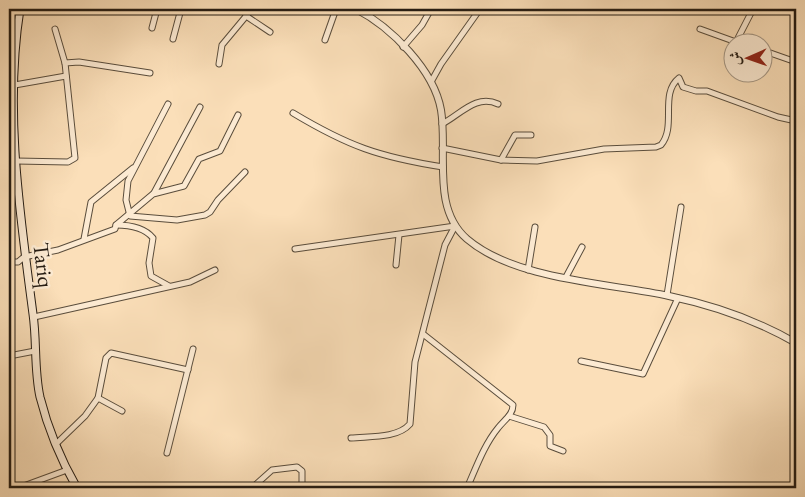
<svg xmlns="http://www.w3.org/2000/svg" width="805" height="497" font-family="'EB Garamond',Amiri,serif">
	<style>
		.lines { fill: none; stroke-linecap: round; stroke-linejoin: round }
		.minor-casing { stroke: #5a4d3c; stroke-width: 7 }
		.tertiary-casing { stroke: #5a4d3c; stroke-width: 8 }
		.secondary-casing { stroke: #251c13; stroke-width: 9 }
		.minor { stroke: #fcead2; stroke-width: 5 }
		.tertiary { stroke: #fcead2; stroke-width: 6 }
		.secondary { stroke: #fcead2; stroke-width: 7 }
		.labels { text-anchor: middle; stroke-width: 5; stroke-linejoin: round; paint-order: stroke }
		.street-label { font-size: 22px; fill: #251c13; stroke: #fcead2 }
	</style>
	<rect width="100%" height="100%" fill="#fbdfb9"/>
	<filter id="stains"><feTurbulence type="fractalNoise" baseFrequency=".004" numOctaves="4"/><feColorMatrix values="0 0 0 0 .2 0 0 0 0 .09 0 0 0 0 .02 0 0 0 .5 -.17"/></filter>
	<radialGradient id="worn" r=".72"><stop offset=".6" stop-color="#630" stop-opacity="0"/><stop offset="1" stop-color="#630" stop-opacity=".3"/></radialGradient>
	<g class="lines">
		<g class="minor-casing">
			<g id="minor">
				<path d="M9,12l10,1"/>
				<path d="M246,16l24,16"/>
				<path d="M152,28l5,-19"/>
				<path d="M700,29l36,13 17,-33"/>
				<path d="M173,39l8,-30"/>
				<path d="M325,40l11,-31"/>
				<path d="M403,47l19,-22 9,-16"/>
				<path d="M762,50l34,12"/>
				<path d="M65,63l14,-1 71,11"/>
				<path d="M219,64l3,-19 30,-36"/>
				<path d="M431,82l10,-18 39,-55"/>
				<path d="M9,86l57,-10"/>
				<path d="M168,104l-40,77 -2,19 4,16 47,4 28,-5 5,-3 8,-12 27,-28"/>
				<path d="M293,113c55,33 86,44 150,54"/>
				<path d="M442,124c19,-10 34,-30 56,-20"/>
				<path d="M442,148l59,12 36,1 67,-12 52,-2 5,-2c16,-19 -2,-51 18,-67l4,9 13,4h11l71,26 18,4"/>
				<path d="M501,160l14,-25h16"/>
				<path d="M16,161l52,1 7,-4 -10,-95 -10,-34"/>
				<path d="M154,193l46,-86"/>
				<path d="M116,225c14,0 28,2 37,13l-4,25 2,13 18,10"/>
				<path d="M84,239l7,-37 42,-34"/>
				<path d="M295,249l160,-23"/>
				<path d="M9,262h9l6,-5 34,-7 57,-21 1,-4 37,-31 31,-8 15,-27 21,-8 18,-36"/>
				<path d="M396,265l3,-30"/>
				<path d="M528,270l7,-43"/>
				<path d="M566,277l16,-30"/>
				<path d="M667,295l14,-88"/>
				<path d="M34,317l156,-35 25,-12"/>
				<path d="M423,334l90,71c0,10 -9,15 -15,23 -14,17 -22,40 -31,60"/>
				<path d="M9,356l26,-5"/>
				<path d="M581,361l62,13 35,-76"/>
				<path d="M98,398l8,-40 5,-5 77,17"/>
				<path d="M509,416l35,11 6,8v11l13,5"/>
				<path d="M351,438c17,-2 46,1 59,-14l5,-62 30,-117 10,-19"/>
				<path d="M56,444l29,-28 13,-18 24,13"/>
				<path d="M167,453l26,-104"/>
				<path d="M18,488l49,-18"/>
				<path d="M252,488l20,-18 25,-3 5,4v17"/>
			</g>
		</g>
		<g class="tertiary-casing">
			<path id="tertiary" d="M356,9c35,18 78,61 85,101 7,42 -10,98 26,129 48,41 141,44 202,57 43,9 89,25 127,47"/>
		</g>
		<g class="secondary-casing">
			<path id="secondary" d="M20,9c-16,101 0,205 13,305 4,28 1,56 7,83 8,32 21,63 37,91"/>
		</g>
		<use href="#minor" class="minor"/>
		<use href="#tertiary" class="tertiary"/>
		<use href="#secondary" class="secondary"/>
	</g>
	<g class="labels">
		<g class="street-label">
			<text transform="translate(44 265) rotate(83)" y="8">Tariq</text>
		</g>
	</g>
	<rect width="805" height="497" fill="none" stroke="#fbdfb9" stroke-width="30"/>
	<rect x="10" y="10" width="785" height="477" fill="none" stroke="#251c13" stroke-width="2.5"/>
	<rect x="15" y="15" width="775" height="467" fill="none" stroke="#251c13"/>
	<g transform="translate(748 58) rotate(268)"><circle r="24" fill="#fcead2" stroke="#a69886"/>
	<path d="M0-4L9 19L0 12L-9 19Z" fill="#8f2418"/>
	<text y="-8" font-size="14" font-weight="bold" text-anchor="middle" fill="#251c13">ش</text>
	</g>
	<rect width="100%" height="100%" filter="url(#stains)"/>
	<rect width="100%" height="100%" fill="url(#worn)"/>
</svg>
